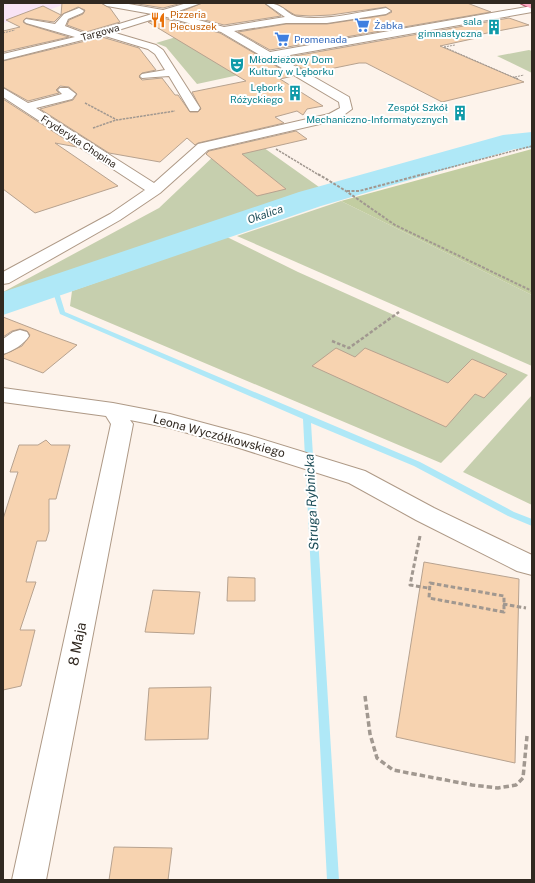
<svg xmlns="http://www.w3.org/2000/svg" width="535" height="883" font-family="'Public Sans',sans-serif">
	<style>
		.medical { fill: #f8e4f5 }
		.green { fill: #c6cfae }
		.forest { fill: #c2cda1 }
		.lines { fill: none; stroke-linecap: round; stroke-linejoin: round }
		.stream { fill: #afe8f7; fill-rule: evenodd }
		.river { fill: #afe8f7; fill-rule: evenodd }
		.building { fill: #f7d3b0; stroke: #b7a28f }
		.minor-casing { stroke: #ae9986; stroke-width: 2 }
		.major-casing { stroke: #b3566e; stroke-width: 2 }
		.path-far5 { stroke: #a19890; stroke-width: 1; stroke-dasharray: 2 1; stroke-linecap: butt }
		.path-far4 { stroke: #a19890; stroke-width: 1.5; stroke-dasharray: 2.5 1; stroke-linecap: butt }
		.path-far3 { stroke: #a19890; stroke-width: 2; stroke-dasharray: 3 1.5; stroke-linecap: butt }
		.path-far2 { stroke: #a19890; stroke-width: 2.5; stroke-dasharray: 3.5 2; stroke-linecap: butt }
		.path-far1 { stroke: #a19890; stroke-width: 3; stroke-dasharray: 4.5 2.5; stroke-linecap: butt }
		.path { stroke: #a19890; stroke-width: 3.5; stroke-dasharray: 5.5 3; stroke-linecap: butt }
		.minor { fill: #fff; fill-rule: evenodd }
		.major { fill: #fba9c1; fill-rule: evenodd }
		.labels { text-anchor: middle; stroke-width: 4; stroke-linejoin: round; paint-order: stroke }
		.far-food-label { font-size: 10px; fill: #c56008; stroke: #fff; text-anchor: start }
		.far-culture-label { font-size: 10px; fill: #0d838f; stroke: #fff; text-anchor: end }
		.far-shop-label { font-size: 10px; fill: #366cbe; stroke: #fff; text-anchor: start }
		.far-street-label { font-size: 10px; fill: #312921; stroke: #fff }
		.far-water-label { font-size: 11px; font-style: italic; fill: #1d4d58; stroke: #fff }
		.street-label { font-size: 12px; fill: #312921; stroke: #fff }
		.water-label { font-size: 13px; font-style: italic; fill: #1d4d58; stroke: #fff }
		.near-street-label { font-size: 14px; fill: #312921; stroke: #fff }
	</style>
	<rect width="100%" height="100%" fill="#fdf3eb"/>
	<path class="medical" d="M3,3h65l-39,14 -26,6z"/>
	<g class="green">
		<path d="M203,29l68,39 -74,16 -31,-37 -10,-4z"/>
		<path d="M529,50l3,1v22l-35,-17z"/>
		<path d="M253,140l66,47 -63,25 -253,87v-7l156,-84 58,-55z"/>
		<path d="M341,201l191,94v71l-295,-130z"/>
		<path d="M227,237l71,35 230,103 -87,88 -371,-157 2,-15z"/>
		<path d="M532,395v110l-69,-33z"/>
	</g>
	<path class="forest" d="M532,149v146l-191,-94z"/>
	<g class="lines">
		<path class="stream" d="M54,284l3,2 8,26 355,150 94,50 18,7v7l-24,-10 -94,-50 -103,-43 28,457h-12l-24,-461 -243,-105 -9,-28z"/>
		<path class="river" d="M532,132v16l-17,1 -194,57 -318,109v-23l296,-100 204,-57z"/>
	</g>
	<g class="building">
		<path d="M62,3h39l9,5 10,14 -34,10 -19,-7 2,-5 14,-6 2,-4 -7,-3 -17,8z"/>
		<path d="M132,3h50l-19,5z"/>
		<path d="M202,3h62l17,13 -57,9 -46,-12z"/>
		<path d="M275,3h192l24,9 -221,38 -32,-18 48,-8h41l59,-9 6,-3 -6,-5 -55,8 -21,1 -15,-1z"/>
		<path d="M43,6l18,9 -7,7 -28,-4 -3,4 3,2 43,13 -66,15v-21l17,-4 -14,-7z"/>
		<path d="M163,18l57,15 73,43 -13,3 43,27 -16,3 -4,6 -6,-4 -22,6 9,6 -86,20 -3,2 -8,-7 -27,24 -51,-9 -69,-44 33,-9 4,-6 -8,-7 -9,-1 -4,4 3,3 -31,8 -25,-14v-26l99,-24 37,11 17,22 -14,3 -3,4 3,3 20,-2 13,17h3l12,17h8l3,-3 -9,-17 54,-11 -98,-59z"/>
		<path d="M509,18l20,7 -52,10 4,2 -41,9 84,36 -82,20 -76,-39h-7l-49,10 -27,-15z"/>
		<path d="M3,99l74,48 -22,-4 63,43 -83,27 -32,-24z"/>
		<path d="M296,131l11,8 -65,15 44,35 -29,7 -51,-42 3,-3z"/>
		<path d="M3,317l41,16 33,12 -34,28 -40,-15v-3l19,-9 8,-11 -3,-4 -7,-2 -8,2 -9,6z"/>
		<path d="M336,348l19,9 10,-9 83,35 24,-24 35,15 -23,24 -9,-4 -29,33 -134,-61z"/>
		<path d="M46,440l5,5h19l-14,54h-7v32l-3,10h-9l-11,41h10l-16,48h15l-14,56 -18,4v-171l15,-47h-8l9,-27h19z"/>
		<path d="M424,562l95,17 -4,184 -119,-26z"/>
		<path d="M228,577l27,1v23h-28z"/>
		<path d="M153,590l47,2 -6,42 -49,-2z"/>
		<path d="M211,687l-3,52 -63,1 4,-52z"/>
		<path d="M114,847l58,1 -4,32h-59z"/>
	</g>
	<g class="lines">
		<g class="minor-casing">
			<g id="minor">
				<path d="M102,3h21l40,7 24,-7h14l-28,10 51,14 61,-10 -20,-14c20,0 22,13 34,14 28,4 59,-5 87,-9l5,3 -5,3 -59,9h-41l-52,8 36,21 262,-46v6l-253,45 70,40 3,12 -15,11 -129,30 -48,43 -40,27 -111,63 -6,1v-12l107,-58 35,-24 -142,-93v-9l25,15 34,-9 -4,-4 2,-2h8l8,6 -4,5 -36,9 118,75 44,-39 131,-30 11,-6 -1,-6 -118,-70 -58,-16 -51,16 44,13 7,5 37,58 -2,3h-8l-21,-35 -27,2 -2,-2 2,-2 23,-4 -10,-16 -7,-5 -46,-14 -99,25v-6l72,-17 -49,-14 -2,-2 2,-2 29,5 9,-10 15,-6 5,3 -2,2 -14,6 -3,7 21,8 66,-20 -45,-8z"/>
				<path d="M20,330l7,2 2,4c-5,8 -16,15 -26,18v-15l10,-7z"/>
				<path d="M3,388l110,15 57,11 78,21 117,36 69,37 98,47v20l-15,-4 -101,-51 -67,-37 -116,-37 -63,-18 -40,-8 3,4 -87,456h-34l99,-456 -5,-8 -103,-14z"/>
			</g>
		</g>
		<g class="major-casing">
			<path id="major" d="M520,3h12v6z"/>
		</g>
		<g class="path-far5">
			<path d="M3,33l12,-3"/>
			<path d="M444,47l71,31"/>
			<path d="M444,47l11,-2"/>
			<path d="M515,77l9,-2"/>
		</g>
		<g class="path-far4">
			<path d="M513,77l5,2"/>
			<path d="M85,103l32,17 58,-9"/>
			<path d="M93,128l23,-8"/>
			<path d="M276,149l43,26"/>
			<path d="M421,175l111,-29"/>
		</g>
		<g class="path-far3">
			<path d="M318,174l28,17 49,34 137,66"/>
			<path d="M347,191h12l65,-17"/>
		</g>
		<path class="path-far2" d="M332,341l17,7 50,-36"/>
		<g class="path-far1">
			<path d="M420,536l-10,49 18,3"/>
			<path d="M430,583l74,13v16l-75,-14z"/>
			<path d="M503,604l23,4"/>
		</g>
		<path class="path" d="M365,696l5,38 7,24 16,12 79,15 26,3 18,-3 7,-7 4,-42"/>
		<use href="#minor" class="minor"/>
		<use href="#major" class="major"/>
	</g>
	<defs>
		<g id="restaurant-bare" transform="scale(1.2)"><path d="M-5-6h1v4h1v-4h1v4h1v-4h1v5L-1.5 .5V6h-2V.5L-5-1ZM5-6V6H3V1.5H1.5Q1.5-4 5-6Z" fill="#e8710a" stroke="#fff" stroke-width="2.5" paint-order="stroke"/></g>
		<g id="supermarket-bare" transform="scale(1.2)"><path d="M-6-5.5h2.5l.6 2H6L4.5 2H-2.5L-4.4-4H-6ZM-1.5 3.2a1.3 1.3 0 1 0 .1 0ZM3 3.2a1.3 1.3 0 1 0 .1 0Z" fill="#3f7fe0" stroke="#fff" stroke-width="2.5" paint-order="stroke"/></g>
		<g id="building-bare" transform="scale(1.2)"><path d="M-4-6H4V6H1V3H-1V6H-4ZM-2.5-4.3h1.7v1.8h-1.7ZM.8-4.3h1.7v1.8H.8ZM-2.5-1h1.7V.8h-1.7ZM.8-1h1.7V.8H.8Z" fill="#0f9aa8" stroke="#fff" stroke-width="2.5" paint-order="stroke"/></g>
		<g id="theatre-bare" transform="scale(1.2)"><path d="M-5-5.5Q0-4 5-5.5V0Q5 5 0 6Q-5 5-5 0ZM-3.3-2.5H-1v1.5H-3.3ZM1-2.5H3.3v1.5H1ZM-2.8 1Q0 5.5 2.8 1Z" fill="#0f9aa8" stroke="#fff" stroke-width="2.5" paint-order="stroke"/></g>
	</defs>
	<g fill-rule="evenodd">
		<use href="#restaurant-bare" x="158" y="20"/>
		<use href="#supermarket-bare" x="362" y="25"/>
		<use href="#building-bare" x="494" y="27"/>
		<use href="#supermarket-bare" x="282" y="39"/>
		<use href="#theatre-bare" x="237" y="65"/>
		<use href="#building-bare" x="295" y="93"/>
		<use href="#building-bare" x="460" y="113"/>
	</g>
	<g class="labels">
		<g class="far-food-label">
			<text x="170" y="18">Pizzeria<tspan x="170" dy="12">Piecuszek</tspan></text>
		</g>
		<g class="far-culture-label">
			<text x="482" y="25">sala<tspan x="482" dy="12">gimnastyczna</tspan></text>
			<text x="249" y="63" text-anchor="start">Młodzieżowy Dom<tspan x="249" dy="12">Kultury w Lęborku</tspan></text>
			<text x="283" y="91">Lębork<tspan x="283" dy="12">Różyckiego</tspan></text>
			<text x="448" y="111">Zespół Szkół<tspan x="448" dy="12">Mechaniczno-Informatycznych</tspan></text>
		</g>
		<g class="far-shop-label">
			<text x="374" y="29">Żabka</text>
			<text x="294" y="43">Promenada</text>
		</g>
		<g class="far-street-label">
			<text transform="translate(100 32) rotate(-16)" y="4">Targowa</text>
			<text transform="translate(79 141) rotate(33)" y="4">Fryderyka Chopina</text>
		</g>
		<g class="far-water-label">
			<text transform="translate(265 214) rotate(-19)" y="4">Okalica</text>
		</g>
		<g class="street-label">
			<text transform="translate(219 436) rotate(15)" y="4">Leona Wyczółkowskiego</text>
		</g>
		<g class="water-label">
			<text transform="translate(311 502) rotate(-93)" y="5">Struga Rybnicka</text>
		</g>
		<g class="near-street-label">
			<text transform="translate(77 644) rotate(-79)" y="5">8 Maja</text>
		</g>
	</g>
	<rect width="535" height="883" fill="none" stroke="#312921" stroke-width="8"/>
</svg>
